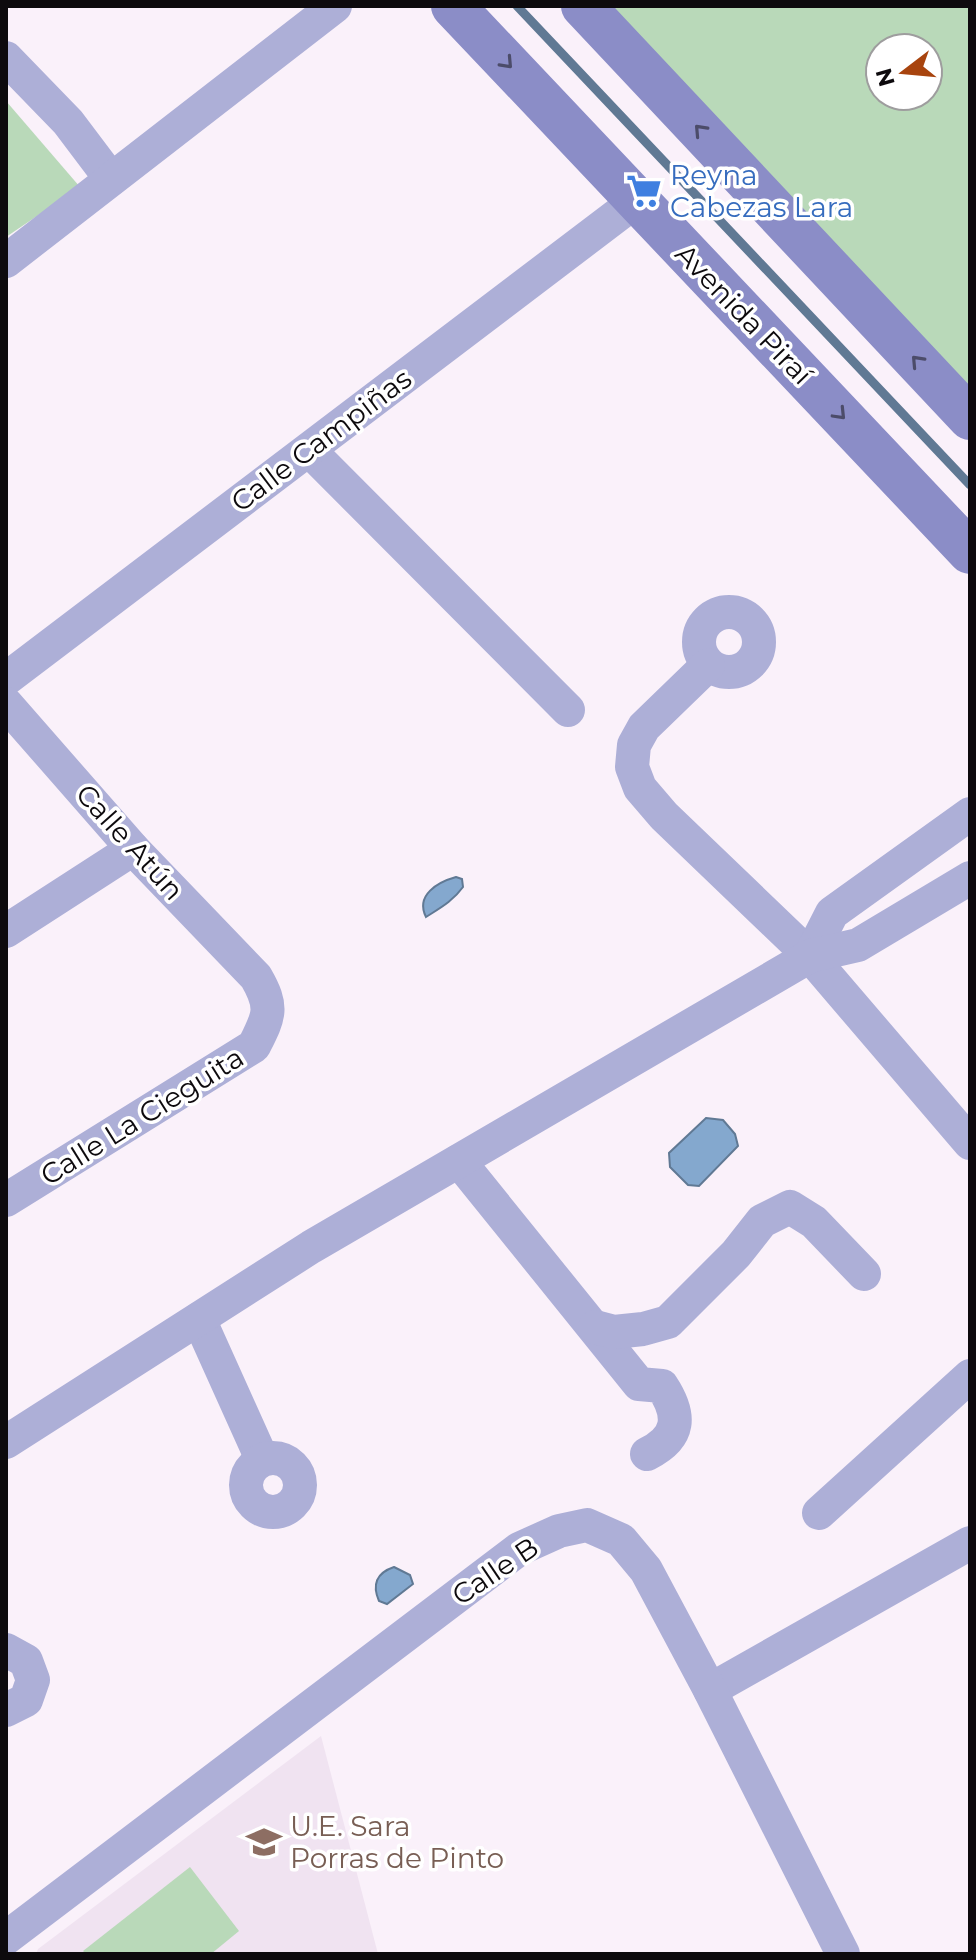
<svg xmlns="http://www.w3.org/2000/svg" width="976" height="1960" font-family="Montserrat,sans-serif">
	<style>
		.built { fill: #f0e3f1 }
		.green { fill: #b9d9b9; fill-rule: evenodd }
		.water { fill: #84a8ce; stroke: #607994; stroke-width: 2 }
		.lines { fill: none; stroke-linecap: round; stroke-linejoin: round }
		.stream { stroke: #607994; stroke-width: 9 }
		.street { stroke: #adafd7; stroke-width: 34 }
		.secondary { stroke: #8b8dc7; stroke-width: 44 }
		.oneway { stroke: #4c4c6a }
		.labels { text-anchor: middle; stroke-width: 7; stroke-linejoin: round; paint-order: stroke }
		.shop-label { font-size: 28px; fill: #366cbe; stroke: #fff; text-anchor: start }
		.street-label { font-size: 28px; fill: #0d0a0d; stroke: #fff }
		.education-label { font-size: 28px; fill: #785e54; stroke: #fff; text-anchor: start }
	</style>
	<rect width="100%" height="100%" fill="#faf1fa"/>
	<path class="built" d="M321,1736l57,218h-342l2,-5z"/>
	<g class="green">
		<path d="M606,6h364v390zM880,48h48v48h-48z"/>
		<path d="M6,101l74,86 -74,50z"/>
		<path d="M190,1867l49,64 -28,23h-125l-3,-3z"/>
	</g>
	<g class="water">
		<path d="M456,877l6,2 1,8c-10,14 -23,21 -37,30 -11,-22 12,-35 30,-40z"/>
		<path d="M706,1118l17,2 12,14 3,12 -39,40 -11,-1 -18,-18 -1,-14z"/>
		<path d="M394,1567l16,8 3,9 -26,20 -8,-3c-7,-16 -3,-28 15,-34z"/>
	</g>
	<g class="lines">
		<path class="stream" d="M517,6l453,479"/>
		<g class="street">
			<path d="M6,58l62,64 43,57"/>
			<path d="M6,261l329,-255"/>
			<path d="M309,450l259,260"/>
			<circle cx="729" cy="642" r="30"/>
			<path d="M708,665l-64,62 -10,18 -2,22 8,21 24,28 146,140 160,187"/>
			<path d="M6,679l630,-478"/>
			<path d="M6,704l127,145 123,128c18,31 13,39 -2,69l-248,154"/>
			<path d="M6,931l127,-82"/>
			<path d="M810,956l22,-43 138,-99"/>
			<path d="M459,1161l180,223 23,2c19,29 19,51 -15,68"/>
			<path d="M199,1319l63,140"/>
			<path d="M595,1327l19,5 29,-3 25,-7 68,-68 26,-33 28,-14 24,15 50,52"/>
			<path d="M6,1442l305,-195 499,-291 48,-11 112,-67"/>
			<circle cx="273" cy="1485" r="27"/>
			<path d="M819,1513l151,-137"/>
			<path d="M6,1650l20,11 7,19 -7,20 -20,10"/>
			<path d="M710,1690l260,-147"/>
			<path d="M6,1938l513,-389 40,-18 28,-6 34,15 25,30 64,120 133,264"/>
		</g>
		<g class="secondary">
			<path d="M453,6l517,546"/>
			<path d="M583,6l387,412"/>
		</g>
	</g>
	<defs><path id="oneway-chevron" d="M-2-3.5L2.5 0L-2 3.5" fill="none" stroke-width="1.6" stroke-linecap="round" stroke-linejoin="round" transform="scale(2)"/></defs>
	<g class="oneway">
		<use href="#oneway-chevron" transform="translate(507 63) rotate(47)"/>
		<use href="#oneway-chevron" transform="translate(700 130) rotate(-133)"/>
		<use href="#oneway-chevron" transform="translate(917 361) rotate(-133)"/>
		<use href="#oneway-chevron" transform="translate(840 414) rotate(46)"/>
	</g>
	<defs>
		<g id="supermarket-bare" transform="scale(2.76)"><path d="M-6-5.5h2.5l.6 2H6L4.5 2H-2.5L-4.4-4H-6ZM-1.5 3.2a1.3 1.3 0 1 0 .1 0ZM3 3.2a1.3 1.3 0 1 0 .1 0Z" fill="#3f7fe0" stroke="#fff" stroke-width="2.5" paint-order="stroke"/></g>
		<g id="school-bare" transform="scale(2.76)"><path d="M0-5L7-2L0 1L-7-2ZM-4 1L0 2.5L4 1V4Q0 6-4 4Z" fill="#8d6e63" stroke="#fff" stroke-width="2.5" paint-order="stroke"/></g>
	</defs>
	<g fill-rule="evenodd">
		<use href="#supermarket-bare" x="644" y="191"/>
		<use href="#school-bare" x="264" y="1842"/>
	</g>
	<g class="labels">
		<g class="shop-label">
			<text x="670" y="185">Reyna<tspan x="670" dy="32">Cabezas Lara</tspan></text>
		</g>
		<g class="street-label">
			<text transform="translate(744 314) rotate(46)" y="10">Avenida Piraí</text>
			<text transform="translate(321 440) rotate(-37)" y="10">Calle Campiñas</text>
			<text transform="translate(130 842) rotate(48)" y="10">Calle Atún</text>
			<text transform="translate(142 1116) rotate(-32)" y="10">Calle La Cieguita</text>
			<text transform="translate(495 1571) rotate(-34)" y="10">Calle B</text>
		</g>
		<g class="education-label">
			<text x="290" y="1836">U.E. Sara<tspan x="290" dy="32">Porras de Pinto</tspan></text>
		</g>
	</g>
	<rect width="976" height="1960" fill="none" stroke="#0d0a0d" stroke-width="16"/>
	<g transform="translate(904 72) rotate(254)"><circle r="38" fill="#ffffff" stroke="#9e9d9e" stroke-width="2"/>
	<path d="M0-6L14 30L0 20L-14 30Z" fill="#a8440e"/>
	<text y="-12" font-size="22" font-weight="bold" text-anchor="middle" fill="#0d0a0d">N</text>
	</g>
</svg>
